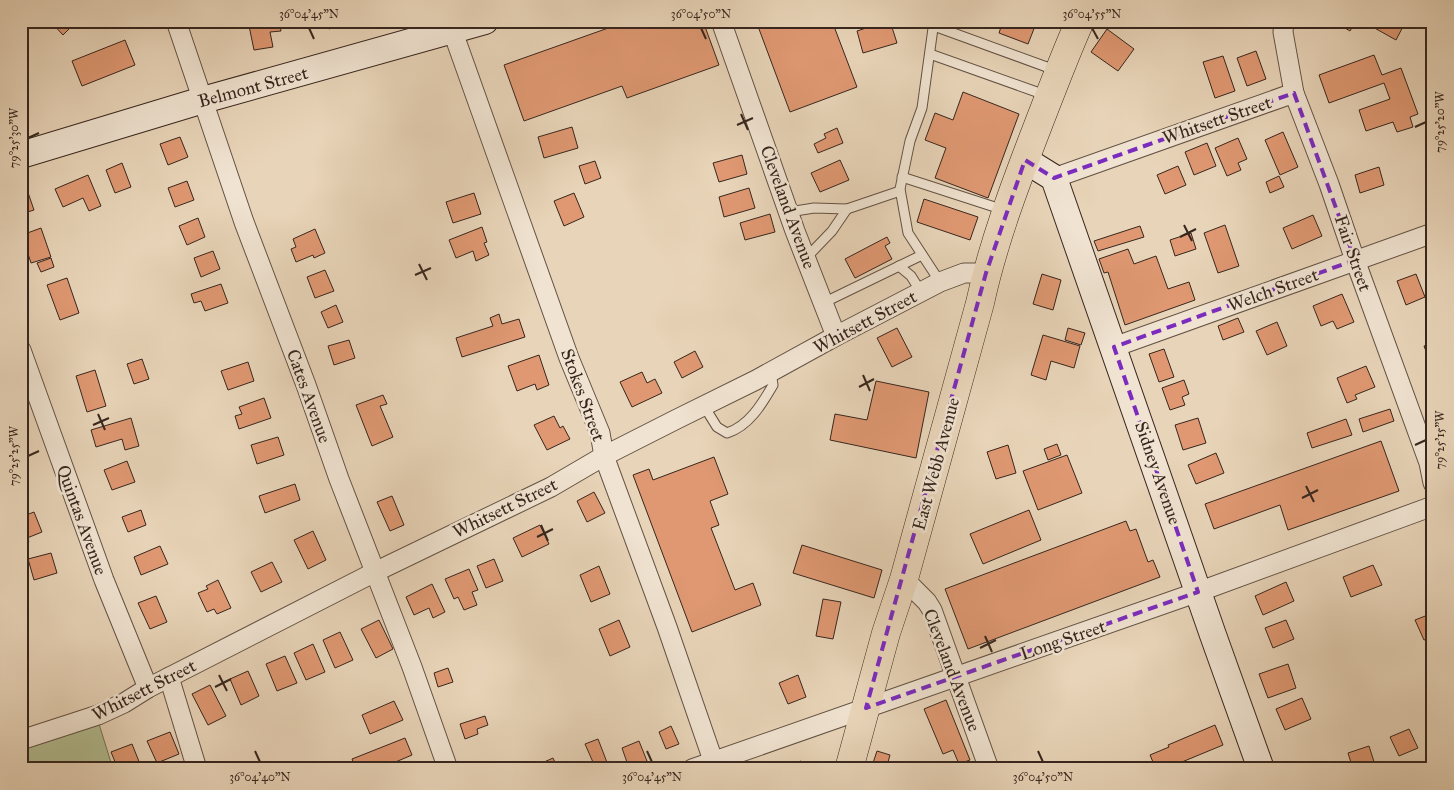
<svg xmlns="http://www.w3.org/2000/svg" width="1454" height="790" font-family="'IM FELL Great Primer',serif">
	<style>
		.green { fill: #b2bd92; stroke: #747258 }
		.building { fill: #df9872; stroke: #37261e }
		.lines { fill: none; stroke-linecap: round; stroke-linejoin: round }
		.lane-casing { stroke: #635244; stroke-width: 11 }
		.street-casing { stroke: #635244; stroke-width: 21 }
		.secondary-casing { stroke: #37261e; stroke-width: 28 }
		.highway-casing { stroke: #37261e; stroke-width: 29 }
		.lane { stroke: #f0e3d1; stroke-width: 9 }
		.street { stroke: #f0e3d1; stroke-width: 19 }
		.secondary { stroke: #f0e3d1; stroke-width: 26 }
		.highway { stroke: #e8d4b8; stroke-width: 28 }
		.marked { fill: none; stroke: #7b2cbf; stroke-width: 4; stroke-dasharray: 10 6; stroke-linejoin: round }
		.ticks { fill: none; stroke: #37261e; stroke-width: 2 }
		.labels { text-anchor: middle; stroke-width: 5; stroke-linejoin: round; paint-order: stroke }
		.street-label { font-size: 18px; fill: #37261e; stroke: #f0e3d1 }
		.neatline { fill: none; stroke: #37261e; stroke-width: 2 }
		.ticks-label { font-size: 12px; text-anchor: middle; fill: #37261e }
	</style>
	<rect width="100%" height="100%" fill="#e8d4b8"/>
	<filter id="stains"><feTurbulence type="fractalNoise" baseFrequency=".004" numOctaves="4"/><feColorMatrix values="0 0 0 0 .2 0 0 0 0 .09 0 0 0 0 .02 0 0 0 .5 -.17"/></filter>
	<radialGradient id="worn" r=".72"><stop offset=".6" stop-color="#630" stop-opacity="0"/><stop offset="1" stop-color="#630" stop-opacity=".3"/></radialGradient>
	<path class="green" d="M99,724l14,45h-92v-20z"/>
	<g class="building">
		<path d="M50,21h27l-14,14z"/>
		<path d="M248,21h31l2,10 -11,1 3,15 -19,3z"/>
		<path d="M327,21h24l-22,8z"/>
		<path d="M628,21h75l16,44 -92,33 -5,-12 -98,35 -20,-56z"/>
		<path d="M756,21h76l25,66 -67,25z"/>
		<path d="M868,21h22l7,22 -34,10 -6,-22 12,-4z"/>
		<path d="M1003,21h34l-9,23 -29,-11z"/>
		<path d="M1333,21h23l-6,10z"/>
		<path d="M1362,21h19l4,2 1,-2h20l-10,19z"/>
		<path d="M1107,29l27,20 -16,22 -27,-19z"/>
		<path d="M125,40l10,25 -53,21 -10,-25z"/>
		<path d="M1256,51l10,28 -19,7 -10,-28z"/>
		<path d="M1374,55l8,20 19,-7 17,46 -8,3 3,10 -16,5 -4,-10 -27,9 -7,-21 31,-11 -6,-16 -55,20 -10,-28z"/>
		<path d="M1223,56l12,35 -20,7 -12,-36z"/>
		<path d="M963,92l56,22 -31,84 -53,-20 11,-30 -21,-8 10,-27 18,7z"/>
		<path d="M572,127l6,21 -34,10 -6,-21z"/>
		<path d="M837,128l6,15 -25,10 -4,-9 12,-6 -2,-4z"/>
		<path d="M1283,132l15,35 -18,8 -15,-35z"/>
		<path d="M180,137l8,20 -20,8 -8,-21z"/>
		<path d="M1238,138l9,21 -9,4 3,7 -14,6 -12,-28z"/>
		<path d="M1207,143l9,23 -22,9 -9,-23z"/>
		<path d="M742,155l5,19 -28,8 -6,-19z"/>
		<path d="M840,160l9,20 -29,12 -9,-19z"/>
		<path d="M595,161l6,17 -16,6 -6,-18z"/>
		<path d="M122,163l9,24 -16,6 -9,-23z"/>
		<path d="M1178,166l8,19 -21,9 -8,-19z"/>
		<path d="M1379,167l5,18 -24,8 -5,-18z"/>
		<path d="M88,175l13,31 -12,5 -6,-13 -20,9 -8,-18z"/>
		<path d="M1279,176l5,11 -14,6 -4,-11z"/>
		<path d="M187,181l7,19 -19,7 -7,-19z"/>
		<path d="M25,184l9,26 -13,4v-28z"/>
		<path d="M749,188l6,20 -31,9 -5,-20z"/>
		<path d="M474,193l7,21 -28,9 -7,-21z"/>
		<path d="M574,193l10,24 -20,9 -10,-25z"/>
		<path d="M924,199l54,18 -8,23 -53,-18z"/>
		<path d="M770,214l5,18 -30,8 -5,-17z"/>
		<path d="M1313,215l9,21 -30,13 -9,-21z"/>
		<path d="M198,218l7,19 -18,8 -8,-19z"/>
		<path d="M1225,225l14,41 -21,7 -14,-40z"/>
		<path d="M1140,226l4,11 -46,14 -4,-10z"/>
		<path d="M482,227l5,15 -3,1 5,12 -13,6 -3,-10 -17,7 -7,-18z"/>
		<path d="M41,228l10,29 -20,6 -9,-28z"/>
		<path d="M315,229l10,24 -11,5 -1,-3 -17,7 -5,-13 5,-2 -3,-8z"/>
		<path d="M1191,233l5,16 -21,7 -5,-16z"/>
		<path d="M887,237l3,6 -5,3 7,13 -37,19 -10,-19z"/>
		<path d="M1128,249l6,15 22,-8 12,33 21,-7 6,18 -70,25 -17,-53 -4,1 -5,-14z"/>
		<path d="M213,251l7,18 -19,8 -7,-19z"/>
		<path d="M51,258l3,9 -13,5 -4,-9z"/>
		<path d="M325,270l9,21 -19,7 -8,-21z"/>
		<path d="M1042,274l19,6 -8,30 -20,-6z"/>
		<path d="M1416,274l9,23 -19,8 -9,-24z"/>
		<path d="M67,278l12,35 -19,7 -13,-35z"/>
		<path d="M221,284l7,19 -23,8 -4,-10 -7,2 -3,-9z"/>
		<path d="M1342,294l12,28 -17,7 -4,-8 -12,5 -8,-20z"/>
		<path d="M336,305l7,17 -15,6 -7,-16z"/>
		<path d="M499,314l3,10 17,-5 6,18 -63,20 -6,-19 37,-12 -3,-8z"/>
		<path d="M1238,318l6,14 -21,8 -5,-14z"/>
		<path d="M1277,322l10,24 -20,9 -11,-24z"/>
		<path d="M897,328l15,29 -20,10 -15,-29z"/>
		<path d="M1068,328l17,5 -4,12 -16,-5z"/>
		<path d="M1043,335l37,11 -6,22 -23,-7 -5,19 -15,-5z"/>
		<path d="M349,340l6,18 -21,7 -6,-19z"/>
		<path d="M1433,343v20l-2,1 -7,-18z"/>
		<path d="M1164,349l10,28 -15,5 -10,-28z"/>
		<path d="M695,351l8,16 -21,11 -8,-16z"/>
		<path d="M539,355l10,30 -12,5 -2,-6 -18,7 -9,-25z"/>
		<path d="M142,359l7,20 -15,5 -7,-20z"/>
		<path d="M248,362l6,19 -26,9 -7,-19z"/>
		<path d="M1366,366l9,21 -20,8 2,4 -10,4 -10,-25z"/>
		<path d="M95,370l11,36 -19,6 -11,-36z"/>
		<path d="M642,372l5,11 8,-4 7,14 -30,14 -12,-25z"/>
		<path d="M1184,380l5,14 -7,3 3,8 -15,5 -8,-22z"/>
		<path d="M876,381l53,11 -13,66 -86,-18 5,-26 32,6z"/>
		<path d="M383,395l4,9 -7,2 13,31 -21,9 -16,-41z"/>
		<path d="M264,398l7,20 -32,11 -4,-13 7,-2 -3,-7z"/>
		<path d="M1390,409l4,12 -31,11 -4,-13z"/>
		<path d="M554,416l6,12 3,-2 7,13 -23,11 -13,-25z"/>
		<path d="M131,418l8,28 -14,4 -3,-11 -26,8 -5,-17z"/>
		<path d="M1198,418l8,25 -23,7 -8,-25z"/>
		<path d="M1346,419l6,16 -40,13 -5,-15z"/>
		<path d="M278,437l6,18 -27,9 -6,-19z"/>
		<path d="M1381,441l18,50 -111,39 -8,-25 -66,24 -9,-25z"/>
		<path d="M1057,444l4,11 -13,5 -4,-11z"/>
		<path d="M1008,445l8,28 -20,6 -9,-27z"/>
		<path d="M1216,453l8,20 -28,11 -8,-19z"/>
		<path d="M1067,455l15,38 -44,17 -15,-39z"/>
		<path d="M714,457l14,37 -18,7 9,24 -8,3 24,62 18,-7 8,22 -69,27 -59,-157 16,-6 4,11z"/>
		<path d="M127,461l8,21 -23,8 -8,-20z"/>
		<path d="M295,484l5,16 -35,13 -6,-17z"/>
		<path d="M594,492l11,21 -18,9 -10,-21z"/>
		<path d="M392,496l12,29 -14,6 -13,-29z"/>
		<path d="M141,510l5,15 -18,7 -6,-15z"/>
		<path d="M1029,510l12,30 -58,24 -13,-30z"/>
		<path d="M34,512l8,20 -15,6 2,4 -8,3v-28z"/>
		<path d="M1126,521l4,10 6,-2 12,33 5,-2 7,17 -192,72 -23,-60z"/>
		<path d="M540,525l9,19 -27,13 -9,-19z"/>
		<path d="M313,531l13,29 -18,9 -14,-29z"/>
		<path d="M802,545l80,25 -8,28 -81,-25z"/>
		<path d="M160,546l8,18 -27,11 -7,-18z"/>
		<path d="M51,553l6,20 -23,7 -6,-21z"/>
		<path d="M494,559l9,22 -17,7 -9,-22z"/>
		<path d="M272,562l10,20 -21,10 -10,-20z"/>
		<path d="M1373,565l9,20 -31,12 -8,-20z"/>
		<path d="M599,566l11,28 -19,8 -11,-27z"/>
		<path d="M469,569l9,21 -6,2 5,13 -13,5 -6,-13 -4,2 -9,-20z"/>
		<path d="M218,580l13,28 -14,6 -3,-5 -7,3 -9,-19 10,-4 -2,-3z"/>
		<path d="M1286,582l8,19 -31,14 -8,-19z"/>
		<path d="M432,584l13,28 -12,6 -4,-10 -15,7 -8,-18z"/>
		<path d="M156,596l11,26 -17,7 -12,-26z"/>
		<path d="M823,599l18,3 -8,37 -17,-3z"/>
		<path d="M1433,613v24l-9,3 -9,-20z"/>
		<path d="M379,620l14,29 -17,9 -15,-29z"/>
		<path d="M619,620l11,27 -20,9 -11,-27z"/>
		<path d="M1286,620l8,19 -21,9 -8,-20z"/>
		<path d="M340,632l13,28 -18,8 -12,-28z"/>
		<path d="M313,644l12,28 -19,8 -12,-27z"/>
		<path d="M285,656l12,27 -20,8 -11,-27z"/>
		<path d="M1288,664l8,24 -28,10 -9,-24z"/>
		<path d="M448,668l5,14 -15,5 -4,-14z"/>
		<path d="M248,671l11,25 -18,9 -11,-26z"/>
		<path d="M798,675l8,22 -18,7 -9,-21z"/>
		<path d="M210,685l16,31 -18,9 -16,-31z"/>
		<path d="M1302,698l9,21 -26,11 -9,-21z"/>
		<path d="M946,700l24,60 -11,4 -6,-14 -10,4 -19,-45z"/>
		<path d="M394,701l9,19 -33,14 -8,-19z"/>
		<path d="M485,716l3,9 -11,4 1,5 -13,5 -5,-15z"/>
		<path d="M1215,725l8,20 -58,24h-9l-6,-14 19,-8 -1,-2z"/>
		<path d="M671,726l8,18 -13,5 -7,-17z"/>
		<path d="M1409,729l9,19 -19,8 -9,-19z"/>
		<path d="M170,732l9,22 -22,9 -10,-22z"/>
		<path d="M405,738l7,17 -33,14h-23l-4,-10z"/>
		<path d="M598,739l10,26 -12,4 -11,-25z"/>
		<path d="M639,741l8,20 -18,7 -7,-20z"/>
		<path d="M132,744l10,25h-24l-7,-17z"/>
		<path d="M1369,746l7,22 -23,1 -5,-16z"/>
		<path d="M877,751l13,4 -4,14h-15z"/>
		<path d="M553,758l5,11h-24l-1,-2z"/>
		<path d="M801,761l3,8h-24z"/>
	</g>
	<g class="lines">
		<g class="lane-casing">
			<g id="lane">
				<path d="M934,21l-12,87 -12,33 -10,48 8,44 32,49"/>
				<path d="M934,26l121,44"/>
				<path d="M930,54l118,42"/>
				<path d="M902,177l102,33"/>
				<path d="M789,212l25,-4 33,1 53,-18"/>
				<path d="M806,258l26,-27 15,-22"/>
				<path d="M899,266l12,10 10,16"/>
				<path d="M823,303l99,-48"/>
				<path d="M704,406l13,21 10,6c22,-7 35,-29 46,-48l-2,-13"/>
			</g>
		</g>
		<g class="street-casing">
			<g id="street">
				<path d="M176,21l68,201 62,163 33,94 73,188 36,102"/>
				<path d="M449,21l120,337 31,75 4,23 63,171 49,142"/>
				<path d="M721,21l74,210 41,105"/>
				<path d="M1284,21l-1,11 11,61 35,91 26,76 74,203 4,20"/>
				<path d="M1054,178l240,-85"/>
				<path d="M1114,347l319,-114"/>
				<path d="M21,350l83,230 44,108"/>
				<path d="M904,579l23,23 5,8 57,159"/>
				<path d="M169,677l28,92"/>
				<path d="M21,740l77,-25 26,-12 24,-15 227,-116 176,-85 53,-31 73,-37 79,-39 80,-44 104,-54 24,-9h22"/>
				<path d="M692,769l506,-177 235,-86"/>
			</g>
		</g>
		<g class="secondary-casing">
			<g id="secondary">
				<path d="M21,155l182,-55 282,-79"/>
				<path d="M1025,160l29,18 159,457 48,134"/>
			</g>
		</g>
		<g class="highway-casing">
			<path id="highway" d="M849,769l37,-136 18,-54 76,-276c13,-60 35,-118 57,-175 14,-36 27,-71 43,-107"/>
		</g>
		<use href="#lane" class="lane"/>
		<use href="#street" class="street"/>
		<use href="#secondary" class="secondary"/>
		<use href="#highway" class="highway"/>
	</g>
	<path class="marked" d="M1294,93l61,167 -241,87 84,245 -332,116 120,-435 39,-113 29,18z"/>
	<path class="ticks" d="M309,28l5,11M701,28l5,11M1092,28l6,11M741,114l7,16M737,125l16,-7M1415,127l11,-5M28,138l11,-5M1184,225l8,16M1180,237l16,-8M419,264l8,16M415,275l16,-7M863,375l7,16M859,387l15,-8M98,414l7,16M93,425l16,-7M1415,445l11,-5M28,456l11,-5M1306,486l8,16M1302,498l16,-8M541,525l7,16M537,537l16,-8M985,636l7,16M980,648l16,-8M219,675l8,16M215,687l16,-8M255,751l5,11M647,751l5,11M1038,751l5,11"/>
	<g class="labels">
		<g class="street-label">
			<text transform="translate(253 87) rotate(-15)" y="6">Belmont Street</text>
			<text transform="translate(1217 120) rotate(-19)" y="6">Whitsett Street</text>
			<text transform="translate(788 207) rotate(70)" y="6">Cleveland Avenue</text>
			<text transform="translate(1353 253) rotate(71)" y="6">Fair Street</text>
			<text transform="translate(1273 290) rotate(-20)" y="6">Welch Street</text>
			<text transform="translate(865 322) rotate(-28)" y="6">Whitsett Street</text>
			<text transform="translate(583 395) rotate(70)" y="6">Stokes Street</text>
			<text transform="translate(309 396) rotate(70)" y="6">Cates Avenue</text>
			<text transform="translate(936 464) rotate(-75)" y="6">East Webb Avenue</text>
			<text transform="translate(1158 473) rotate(71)" y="6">Sidney Avenue</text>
			<text transform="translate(505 508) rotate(-26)" y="6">Whitsett Street</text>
			<text transform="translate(82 520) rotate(70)" y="6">Quintas Avenue</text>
			<text transform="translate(1063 640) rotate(-19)" y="6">Long Street</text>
			<text transform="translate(952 670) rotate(69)" y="6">Cleveland Avenue</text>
			<text transform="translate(144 690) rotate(-27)" y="6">Whitsett Street</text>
		</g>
	</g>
	<rect width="1454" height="790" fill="none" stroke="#e8d4b8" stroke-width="55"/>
	<rect x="28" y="28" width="1398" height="734" class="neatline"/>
	<g class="ticks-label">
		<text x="309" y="18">36°04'45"N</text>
		<text x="701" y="18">36°04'50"N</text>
		<text x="1092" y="18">36°04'55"N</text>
		<text transform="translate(1440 122) rotate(-90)" y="4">79°25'20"W</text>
		<text transform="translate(14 138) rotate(-90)" y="4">79°25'30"W</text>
		<text transform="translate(1440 440) rotate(-90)" y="4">79°25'15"W</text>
		<text transform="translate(14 456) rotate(-90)" y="4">79°25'25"W</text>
		<text x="260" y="781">36°04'40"N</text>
		<text x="652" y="781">36°04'45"N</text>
		<text x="1043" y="781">36°04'50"N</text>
	</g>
	<rect width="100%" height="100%" filter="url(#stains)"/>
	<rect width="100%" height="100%" fill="url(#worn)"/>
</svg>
